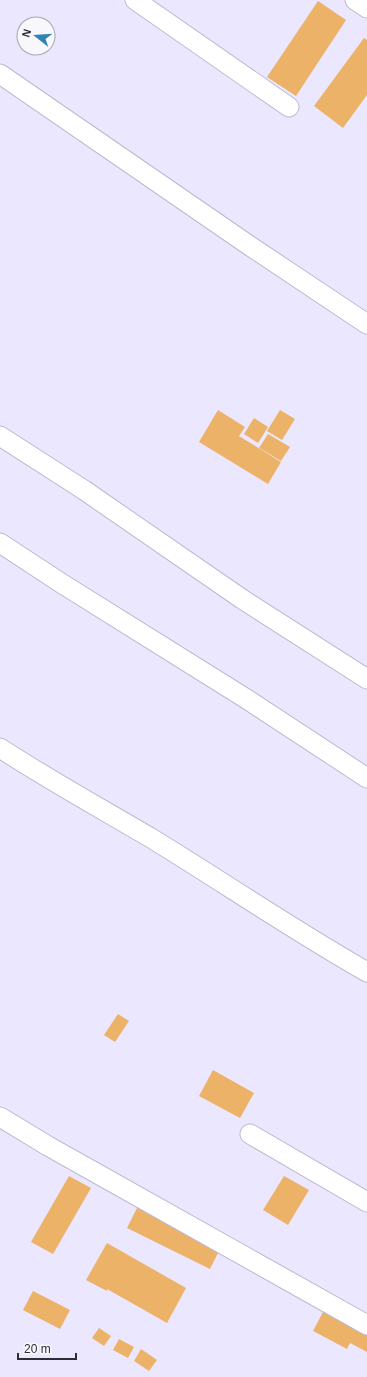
<svg xmlns="http://www.w3.org/2000/svg" width="367" height="1377" font-family="Helvetica,sans-serif">
	<style>
		.building { fill: #ecb267 }
		.lines { fill: none; stroke-linecap: round; stroke-linejoin: round }
		.minor-casing { stroke: #bcb9cf; stroke-width: 21 }
		.minor { stroke: #fff; stroke-width: 19 }
	</style>
	<rect width="100%" height="100%" fill="#ebe7fe"/>
	<g class="building">
		<path d="M318,1l28,19 -50,76 -29,-19z"/>
		<path d="M364,38l3,2v55l-24,33 -29,-22z"/>
		<path d="M218,410l27,17 -6,9 42,26 -13,22 -69,-42z"/>
		<path d="M280,410l15,9 -13,21 -15,-9z"/>
		<path d="M254,418l14,9 -10,16 -14,-9z"/>
		<path d="M268,434l22,13 -9,14 -22,-13z"/>
		<path d="M118,1014l11,7 -14,21 -11,-7z"/>
		<path d="M213,1070l41,23 -14,25 -41,-22z"/>
		<path d="M69,1176l22,12 -38,66 -22,-12z"/>
		<path d="M284,1176l25,14 -21,35 -25,-15z"/>
		<path d="M138,1206l83,41 -11,22 -83,-41z"/>
		<path d="M107,1243l79,45 -19,35 -60,-34v2l-21,-11z"/>
		<path d="M33,1291l37,19 -10,19 -37,-19z"/>
		<path d="M324,1310l43,23v19l-17,-9 -3,6 -34,-18z"/>
		<path d="M99,1328l12,8 -7,10 -12,-8z"/>
		<path d="M119,1339l15,8 -6,11 -15,-8z"/>
		<path d="M141,1349l16,11 -8,11 -15,-10z"/>
	</g>
	<g class="lines">
		<g class="minor-casing">
			<g id="minor">
				<path d="M135,0l154,107"/>
				<path d="M355,0l12,8"/>
				<path d="M0,74l250,172 117,78"/>
				<path d="M0,436l84,54 158,109 125,80"/>
				<path d="M0,543l61,40 184,115 122,80"/>
				<path d="M0,748c49,32 100,60 151,90 72,44 142,92 216,134"/>
				<path d="M0,1117l48,29 319,179"/>
				<path d="M250,1134l117,68"/>
			</g>
		</g>
		<use href="#minor" class="minor"/>
	</g>
	<g transform="translate(36 36) rotate(287)"><circle r="19" fill="#f8f7fc" stroke="#a7a6ac"/>
	<path d="M0-3L7 15L0 10L-7 15Z" fill="#2f84b4"/>
	<text y="-6" font-size="11" font-weight="bold" text-anchor="middle" fill="#2e2d35">N</text>
	</g>
	<path d="M18 1353v6h58v-6" fill="none" stroke="#2e2d35" stroke-width="2"/>
	<text x="24" y="1353" font-size="12" fill="#2e2d35" stroke="#f8f7fc" stroke-width="3" paint-order="stroke">20 m</text>
</svg>
